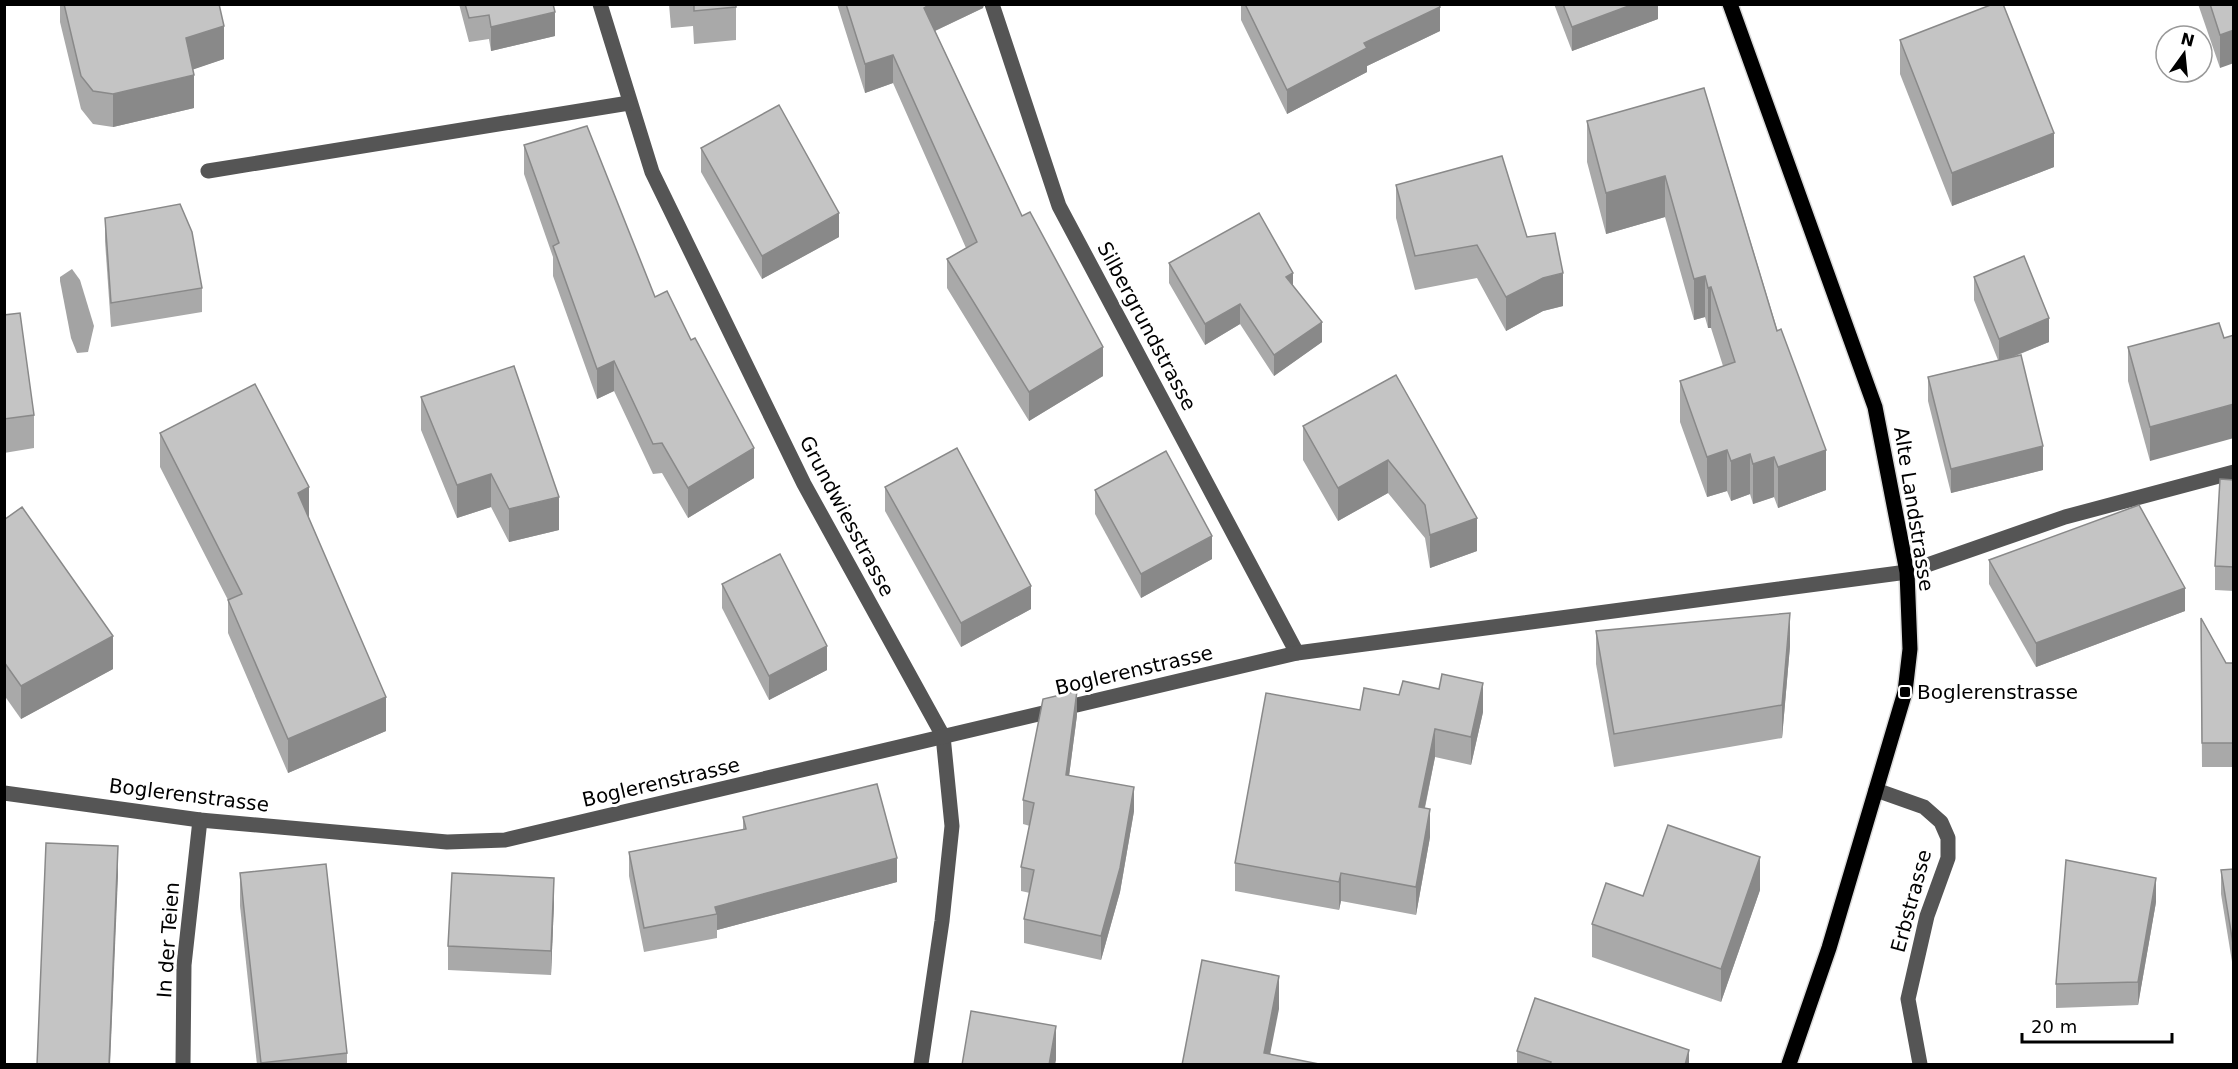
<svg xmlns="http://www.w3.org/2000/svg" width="2238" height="1069" font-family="'DejaVu Sans',sans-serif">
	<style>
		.water { fill: #a3a3a3 }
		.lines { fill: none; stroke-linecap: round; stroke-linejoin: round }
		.major-casing { stroke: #dbdbdb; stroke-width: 18 }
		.minor { stroke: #555; stroke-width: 15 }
		.major { stroke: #000; stroke-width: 15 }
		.wall { fill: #a9a9a9 }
		.shaded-wall { fill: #898989 }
		.building { fill: #c4c4c4; stroke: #898989; stroke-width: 1.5 }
		.poi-dot { fill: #000; stroke: #fff; stroke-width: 2 }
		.labels { text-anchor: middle; stroke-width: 6; stroke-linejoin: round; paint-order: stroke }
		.street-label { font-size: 20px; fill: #000; stroke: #fff }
		.poi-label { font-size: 20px; fill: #000; stroke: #fff; text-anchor: start }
	</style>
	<rect width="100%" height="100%" fill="#fff"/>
	<path class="water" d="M72,269l8,11 14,46 -6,26 -11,1 -6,-15 -11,-57v-4z"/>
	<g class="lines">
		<g class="major-casing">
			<path id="major" d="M1730,4l145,403 32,165 3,77 -5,43 -76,256 -40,116"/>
		</g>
		<g class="minor">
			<path d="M600,4l52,168 152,312 139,252 9,90 -10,95 -21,143"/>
			<path d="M992,4l67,202 238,447"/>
			<path d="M208,171l421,-68"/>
			<path d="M1876,790l48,17 17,15 7,16v20l-21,58 -19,83 12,65"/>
			<path d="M4,793l196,27 247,22 58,-2 792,-187 610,-81 158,-55 169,-45"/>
			<path d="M183,1064l1,-99 16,-145"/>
		</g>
		<use href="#major" class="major"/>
	</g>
	<g class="wall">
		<path d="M60,4h159l5,55 -31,10 1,39 -81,19 -20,-3 -12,-15 -21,-87z"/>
		<path d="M459,4h94l2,32 -64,15 -2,-12 -20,3z"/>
		<path d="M669,4h67v36l-42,4 -1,-18 -22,2z"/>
		<path d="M837,4h147l-1,4 -48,23 87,185 81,160 -74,45 -82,-133v-29l19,-11 -73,-165 -28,10z"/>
		<path d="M1241,4h198l1,27 -73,35v6l-80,42 -46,-94z"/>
		<path d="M1554,4h104v15l-86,32z"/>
		<path d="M2198,4h36l-14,64z"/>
		<path d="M1900,40l154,127 -102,39 -52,-132z"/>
		<path d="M1704,88l122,402 -48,18 -4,-11 -21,7 -3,-10 -19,7 -4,-10 -20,6 -27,-75v-41l43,-15 -12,-38h-3l-3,-11 -11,3 -29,-103 -59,17 -19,-72v-41z"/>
		<path d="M524,145l131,152 99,181 -66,40 -26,-45 -9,1 -39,-83 -17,8 -44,-123v-19l-29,-83z"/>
		<path d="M701,148l138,89 -77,42 -61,-107z"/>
		<path d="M1396,185l131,52 36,69 -20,5 -37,20 -29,-53 -62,12 -19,-72z"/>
		<path d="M105,218l97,70v24l-91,15 -6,-86z"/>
		<path d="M1169,263l124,22 29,57 -48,34 -34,-52 -35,21 -36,-62z"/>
		<path d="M1974,277l75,65 -36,15 30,113 -92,23 -23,-92v-24l70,-17 -24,-60z"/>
		<path d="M4,315l30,100v33l-30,5z"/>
		<path d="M2224,338l-74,123 -22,-80v-34z"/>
		<path d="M1396,375l81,176 -47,17 -5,-30 -37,-45 -50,28 -35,-61v-34z"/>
		<path d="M421,397l138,133 -50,12 -18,-35 -34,11 -36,-88z"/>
		<path d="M160,433l149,86 77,212 -98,42 -60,-140v-33l-68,-133z"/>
		<path d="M2234,480v111l-19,-1v-24z"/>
		<path d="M885,487l146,122 -70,38 -76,-136z"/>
		<path d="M1095,490l117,69 -71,39 -46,-84z"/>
		<path d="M4,520l109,149 -92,50 -17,-24z"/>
		<path d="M1989,560l196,51 -149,56 -47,-83z"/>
		<path d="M722,584l105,86 -58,30 -47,-92z"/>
		<path d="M2201,618l25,45h8v104h-32z"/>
		<path d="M1596,631l194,15 -8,92 -168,29 -18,-103z"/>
		<path d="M1360,710l123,2 -12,53 -36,-8 -10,51 5,29 -14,78 -75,-14 -2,9 -104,-19v-28z"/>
		<path d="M1077,715l-8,61 65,35 -14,81 -19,68 -77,-17v-24l6,-26 -9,-2v-24l9,-41 -7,-2v-24z"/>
		<path d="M743,817l154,65 -180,48v8l-73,14 -15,-76v-24l114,-22z"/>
		<path d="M2234,869v105l-13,-80v-24z"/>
		<path d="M240,873l107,180v12h-90l-17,-159z"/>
		<path d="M1760,890l-39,112 -129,-45v-33l51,-28z"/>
		<path d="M554,902l-3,73 -103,-5v-24z"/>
		<path d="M2156,902l-18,103 -82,3v-24z"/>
		<path d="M1517,1051l172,14h-172z"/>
	</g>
	<g class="shaded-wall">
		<path d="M930,4h54l-1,4 -59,28v-28z"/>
		<path d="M1634,4h24v15l-86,32v-24z"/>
		<path d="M1440,7v24l-73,35v6l-80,42v-24l77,-47z"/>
		<path d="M555,12v24l-64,15v-24z"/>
		<path d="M224,26v33l-38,13v-34z"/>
		<path d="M2234,30v33l-14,5v-33z"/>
		<path d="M893,55v28l-28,10v-29z"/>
		<path d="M194,75v33l-81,19v-33z"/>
		<path d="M2054,133v34l-102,39v-33z"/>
		<path d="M1665,176v41l-59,17v-41z"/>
		<path d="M839,213v24l-77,42v-23z"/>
		<path d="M1293,273v21l-7,-17z"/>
		<path d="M1563,273v33l-20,5 -37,20v-34l37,-19z"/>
		<path d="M1705,276v41l-11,3v-41z"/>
		<path d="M1711,287v41h-3v-40z"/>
		<path d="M1240,304v20l-35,21v-21z"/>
		<path d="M2049,318v24l-50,20v-23z"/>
		<path d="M1322,322v20l-48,34v-21z"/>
		<path d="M1103,347v29l-74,45v-29z"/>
		<path d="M614,361v30l-17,8v-30z"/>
		<path d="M2234,404v34l-84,23v-34z"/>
		<path d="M2043,446v24l-92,23v-24z"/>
		<path d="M754,448v30l-66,40v-30z"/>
		<path d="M1727,450v41l-20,6v-40z"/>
		<path d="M1826,450v40l-48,18v-41z"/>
		<path d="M1750,454v40l-19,7v-40z"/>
		<path d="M1774,457v40l-21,7v-40z"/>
		<path d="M1388,460v33l-50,28v-33z"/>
		<path d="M491,474v33l-34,11v-33z"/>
		<path d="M309,487v33l-11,-27z"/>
		<path d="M559,497v33l-50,12v-33z"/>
		<path d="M1477,518v33l-47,17v-33z"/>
		<path d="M1212,536v23l-71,39v-24z"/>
		<path d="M1031,586v23l-70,38v-24z"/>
		<path d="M2185,588v23l-149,56v-24z"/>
		<path d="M1790,613v33l-8,92v-33z"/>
		<path d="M113,636v33l-92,50v-33z"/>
		<path d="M827,646v24l-58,30v-24z"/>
		<path d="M1483,683v29l-12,53v-28z"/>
		<path d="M1077,691v24l-11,84v-24z"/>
		<path d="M386,697v34l-98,42v-34z"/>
		<path d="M1435,729v28l-16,78v-28z"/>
		<path d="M1134,787v24l-14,81 -19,68v-24z"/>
		<path d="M1430,809v28l-14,78v-28z"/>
		<path d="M118,846v30l-8,189h-1z"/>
		<path d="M1760,857v33l-39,112v-33z"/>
		<path d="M897,858v24l-180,48v-16l-2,-7z"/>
		<path d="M1341,873v28l-2,9v-28z"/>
		<path d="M554,878v24l-3,73v-24z"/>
		<path d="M2156,878v24l-18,103v-23z"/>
		<path d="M1279,976v33l-11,56 -4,-12z"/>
		<path d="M1056,1026v34l-1,5h-6z"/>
		<path d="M1689,1050v15h-4z"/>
	</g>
	<g class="building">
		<path d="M64,4h155l5,22 -38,12 8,37 -81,19 -20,-3 -12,-15z"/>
		<path d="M465,4h88l2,8 -64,15 -2,-12 -20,3z"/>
		<path d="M694,4h42v3l-42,4z"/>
		<path d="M846,4h84l-6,4 98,208 8,-4 73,135 -74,45 -82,-133 30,-17 -84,-187 -28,9z"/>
		<path d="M1245,4h194l1,3 -76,36 3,5 -80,42z"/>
		<path d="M1563,4h71l-62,23z"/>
		<path d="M1993,4h10l51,129 -102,40 -52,-133z"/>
		<path d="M2210,4h24v26l-14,5z"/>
		<path d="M1704,88l73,243 4,-2 45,121 -48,17 -4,-10 -21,7 -3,-10 -19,7 -4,-11 -20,7 -27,-76 55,-19 -24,-75 -3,1 -3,-12 -11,3 -29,-103 -59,17 -19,-72z"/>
		<path d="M779,105l60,108 -77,43 -61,-108z"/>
		<path d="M587,126l68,171 12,-6 24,49 4,-2 59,110 -66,40 -26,-45 -9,1 -39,-83 -17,8 -44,-123 6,-3 -35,-98z"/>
		<path d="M1502,156l25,81 28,-4 8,40 -20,5 -37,19 -29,-52 -62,11 -19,-71z"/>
		<path d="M180,204l12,28 10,56 -91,15 -6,-85z"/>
		<path d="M1259,213l34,60 -7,4 36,45 -48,33 -34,-51 -35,20 -36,-61z"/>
		<path d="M2024,256l25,62 -50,21 -25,-62z"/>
		<path d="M20,313l14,102 -30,4v-104z"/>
		<path d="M2219,323l5,15 10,-3v69l-84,23 -22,-80z"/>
		<path d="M2021,355l22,91 -92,23 -23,-92z"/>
		<path d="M514,366l45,131 -50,12 -18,-35 -34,11 -36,-88z"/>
		<path d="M1396,375l81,143 -47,17 -5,-30 -37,-45 -50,28 -35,-62z"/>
		<path d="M255,384l54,103 -11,6 88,204 -98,42 -60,-139 14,-6 -82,-161z"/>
		<path d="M957,448l74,138 -70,37 -76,-136z"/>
		<path d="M1166,451l46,85 -71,38 -46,-84z"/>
		<path d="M2220,479l14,1v87l-19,-1z"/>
		<path d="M2139,505l46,83 -149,55 -47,-83z"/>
		<path d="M22,507l91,129 -92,50 -17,-24v-142z"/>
		<path d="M780,554l47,92 -58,30 -47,-92z"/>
		<path d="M1790,613l-8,92 -168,29 -18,-103z"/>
		<path d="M2201,618l25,45h8v80h-32z"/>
		<path d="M1442,674l41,9 -12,54 -36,-8 -16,78 11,2 -14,78 -75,-14 -2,9 -104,-19 31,-170 94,17 4,-22 35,7 4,-14 36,8z"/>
		<path d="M1077,691l-11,84 68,12 -14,81 -19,68 -77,-17 10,-49 -13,-3 13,-64 -11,-3 20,-101z"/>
		<path d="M877,784l20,74 -182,49 2,7 -73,14 -15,-76 117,-23 -3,-12z"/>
		<path d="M1668,825l92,32 -39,112 -129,-45 14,-41 37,13z"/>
		<path d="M46,843l72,3 -9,219h-72z"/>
		<path d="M2066,860l90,18 -18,104 -82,2z"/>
		<path d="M326,864l21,189 -86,10 -21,-190z"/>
		<path d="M2234,869v81l-13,-80z"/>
		<path d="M452,873l102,5 -3,73 -103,-5z"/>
		<path d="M1202,960l77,16 -15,77 60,12h-142z"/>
		<path d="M1535,998l154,52 -4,15h-135l1,-3 -34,-11z"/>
		<path d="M971,1011l85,15 -7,39h-87z"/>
	</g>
	<rect class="poi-dot" x="1899" y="686" width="12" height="12" rx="3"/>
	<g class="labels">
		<g class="street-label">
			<text transform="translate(1147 326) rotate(62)" y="7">Silbergrundstrasse</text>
			<text transform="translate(1914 509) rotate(81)" y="7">Alte Landstrasse</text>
			<text transform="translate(847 516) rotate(62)" y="7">Grundwiesstrasse</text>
			<text transform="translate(1134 670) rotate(-13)" y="7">Boglerenstrasse</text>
			<text transform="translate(661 782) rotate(-13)" y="7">Boglerenstrasse</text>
			<text transform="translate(189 795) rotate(7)" y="7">Boglerenstrasse</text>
			<text transform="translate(1911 901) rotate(-75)" y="7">Erbstrasse</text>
			<text transform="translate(168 940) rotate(-86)" y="7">In der Teien</text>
		</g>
		<g class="poi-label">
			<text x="1917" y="699">Boglerenstrasse</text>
		</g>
	</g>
	<rect width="2238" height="1069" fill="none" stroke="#000000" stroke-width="12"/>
	<g transform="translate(2184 54) rotate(15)"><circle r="28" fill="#ffffff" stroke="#999999" stroke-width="1.5"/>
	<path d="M0-4.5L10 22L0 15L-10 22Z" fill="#000000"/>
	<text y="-9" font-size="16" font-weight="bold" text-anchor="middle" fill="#000000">N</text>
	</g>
	<path d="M2022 1033v9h150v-9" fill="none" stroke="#000000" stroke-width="3"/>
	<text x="2031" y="1033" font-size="18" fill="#000000" stroke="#ffffff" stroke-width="4.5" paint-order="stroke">20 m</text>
</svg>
